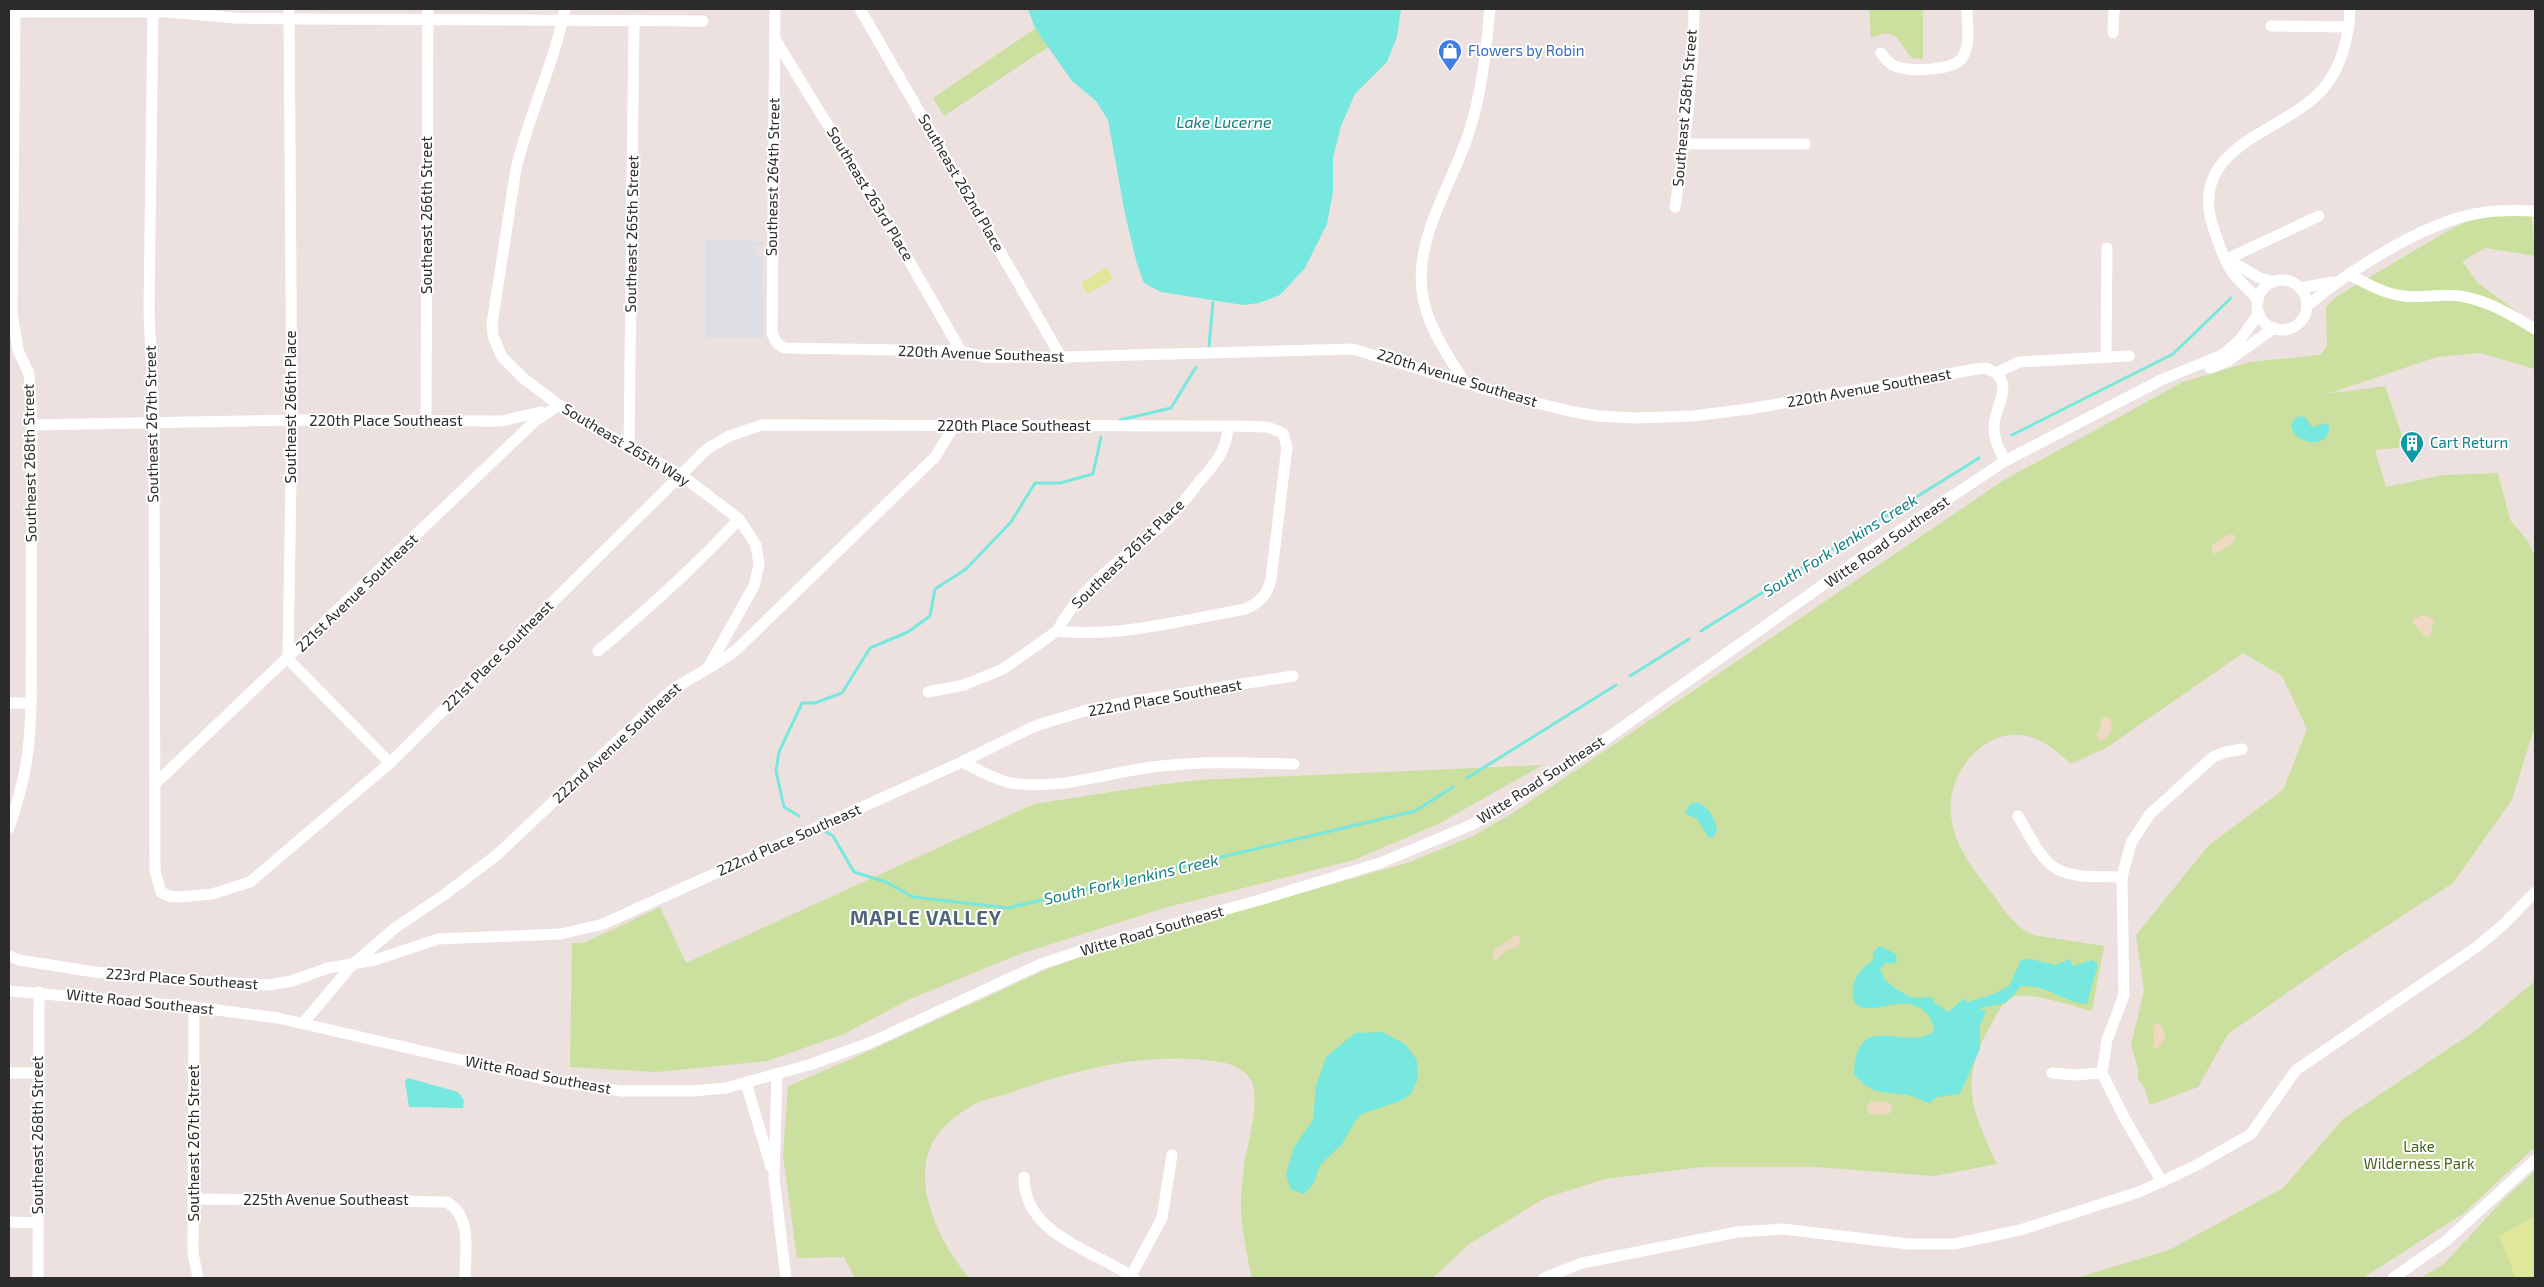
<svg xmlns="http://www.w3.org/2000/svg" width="2544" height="1287" font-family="'Exo 2',sans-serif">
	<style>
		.industrial { fill: #dedfe5 }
		.green { fill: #cbdf9e }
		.sand { fill: #efd9c3 }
		.pitch { fill: #e0e69a }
		.water { fill: #77e8df }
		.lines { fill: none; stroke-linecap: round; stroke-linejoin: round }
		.stream { stroke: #77e8df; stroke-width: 3 }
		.minor { stroke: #fff; stroke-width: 11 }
		.labels { text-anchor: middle; stroke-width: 4; stroke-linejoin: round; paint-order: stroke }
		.shop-label { font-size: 15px; fill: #366cbe; stroke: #fff; text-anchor: start }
		.street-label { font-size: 15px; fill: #2b2b2b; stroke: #fff }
		.culture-label { font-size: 15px; fill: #0d838f; stroke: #fff; text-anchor: start }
		.park-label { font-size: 15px; fill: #45651f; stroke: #fff }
		.water-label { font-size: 16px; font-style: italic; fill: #148181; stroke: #fff }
		.district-label { font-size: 20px; font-weight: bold; letter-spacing: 1px; fill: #4e6479; stroke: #fff }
	</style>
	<rect width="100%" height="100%" fill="#ece1de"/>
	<path class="industrial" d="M705,240l58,1v4l-8,2v7l8,2v82h-58z"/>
	<g class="green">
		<path d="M1869,9h54v50l-11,-1c-14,-15 -14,-33 -41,-20z"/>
		<path d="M1036,28l12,19 -104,69 -11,-18z"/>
		<path d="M2531,209l4,47 -49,-8 -24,13 16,22 57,42v44l-55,-16 -43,4 -110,37 58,-8 21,61 -31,3 11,37 57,-12 55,-2 12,47 18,21 7,15v169l-23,75 -59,83 -116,75 -109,76 -30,53 -48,18 -7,-20 -5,-5v-11l-7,-24 13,-54 -8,-56 73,-90 74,-55 24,-61 -25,-53 -39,-23 -137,95 -35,16c-14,-13 -31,-28 -52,-29 -40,-3 -73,43 -68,80 3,31 22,54 40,77 12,16 23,35 42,43l71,11 -12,65c-17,-4 -59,-18 -75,-15 -13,2 -19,16 -25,27 -34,58 -21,85 5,141l-63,12 -118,-9h-114l-97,12 -60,19 -77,47 -35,33h-182c-3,-22 -9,-45 -10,-67 -1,-14 2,-31 3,-45 3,-22 19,-70 5,-89 -11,-14 -28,-15 -44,-17 -68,-7 -133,11 -196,33 -12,4 -25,6 -36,12 -14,8 -31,21 -39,35 -25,44 7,104 35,138h-114l-11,-21 -47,1 -14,-102 5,-70 68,-29 189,-87 55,-20 307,-87 64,-26 42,-24 491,-333 179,-98 67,-20 70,-7 7,-9 -1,-39 10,-10 113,-67 28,-13z"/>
		<path d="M1543,765l-105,59 -84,36 -190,48 -144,46 -112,46 -64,34 -77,27 -111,11 -86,-5 2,-124h12l76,-36 26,56 348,-159 116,-18 49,-6z"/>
		<path d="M2535,981v166l-71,66 -101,65h-287l93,-28 114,-62 60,-69 132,-88z"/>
		<path d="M2535,1171v107h-115l24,-14 60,-65z"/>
	</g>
	<g class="sand">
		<path d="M2228,534l7,1 -2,8 -18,11 -3,-2v-6z"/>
		<path d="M2423,615l9,3 2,3 -4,16 -6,-1 -11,-13 1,-4z"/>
		<path d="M2104,717l7,2c2,10 0,17 -10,22l-5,-5 5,-9 -1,-6z"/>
		<path d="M1515,936h4l2,4 -3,7 -11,3 -10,10 -5,-2 2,-8z"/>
		<path d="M2159,1022l7,15 -9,12 -4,-1 1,-22z"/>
		<path d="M1871,1101l17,1 4,4 -1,6 -4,3 -17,-1 -4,-7z"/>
	</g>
	<g class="pitch">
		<path d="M1107,267l6,12 -26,15 -6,-11z"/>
		<path d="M2535,1216v62h-19l-17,-42z"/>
	</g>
	<g class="water">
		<path d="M1028,9h373l-4,28 -10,25 -32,32 -14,32 -8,32v34l-6,32 -22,44 -25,27 -21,8 -16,2 -82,-13 -17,-9 -7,-19 -12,-50 -17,-94 -12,-19 -24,-20 -24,-34 -14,-21z"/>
		<path d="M2300,416l5,1 7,10 16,-4c8,25 -33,25 -37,3l3,-7z"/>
		<path d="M1697,802c11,4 19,17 20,29l-5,7 -4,-1 -11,-18 -12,-5 5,-10z"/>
		<path d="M1880,946l16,8 1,7 -5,3 -6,-1 -6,6 5,11 11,9 16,9 20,-1 2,5 14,10 15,-13 5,3 28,-9 13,-7 12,-26 10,-1 24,6 15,-6 2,7 20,-6 6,4 -11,40c-26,-2 -37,-19 -66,-18l-15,17 -26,5 6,4 -6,13v24l-20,45 -23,3 -7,6c-8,-2 -15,-6 -23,-8 -24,-4 -35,1 -53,-21 2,-66 49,-22 80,-42 0,-7 -2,-12 -7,-18 -18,-22 -49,-1 -66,-7 -13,-5 -9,-25 -2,-34 3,-5 9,-9 14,-13v-8z"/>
		<path d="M1382,1032l23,12 12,16 1,19 -7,15 -11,7 -38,13 -7,7 -13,23 -22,21 -6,18 -10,11 -13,-4 -5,-16 8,-27 19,-27 3,-34 10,-29 29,-24z"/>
		<path d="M408,1078l50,14 6,8 -1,8 -54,-1 -4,-26z"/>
	</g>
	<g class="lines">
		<g class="stream">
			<path d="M1209,346l4,-44"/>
			<path d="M1120,420l51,-12 25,-41"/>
			<path d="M2012,435l161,-81 58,-56"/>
			<path d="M1701,631l278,-173"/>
			<path d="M1630,676l59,-37"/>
			<path d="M1467,778l149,-93"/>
			<path d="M799,816l-15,-9 -8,-36 3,-19 23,-49h13l27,-10 28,-45 38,-16 22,-16 5,-27 31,-20 45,-47 24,-39h25l33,-9 8,-37"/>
			<path d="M826,832l7,4 21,36 32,10 27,15 95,11 407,-97 38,-24"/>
		</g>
		<g class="minor">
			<path d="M153,9l-4,302 5,110 1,450 6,21 8,4 10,1 33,-3 38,-12 140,-119 317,-314 22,-13 33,-11 466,1 40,1 15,6 4,14 -16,132c-4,16 -10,23 -26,30 -60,11 -128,29 -188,22l-54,38 -39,16 -36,7"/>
			<path d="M289,9l3,411 -4,239 102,104"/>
			<path d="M565,9c-11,55 -36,105 -49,160l-24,155 1,12 9,21 21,21 52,39 106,58 58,44 17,26 3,20 -5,21 -46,82"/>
			<path d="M775,9l-3,324 5,10 7,5 177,3 23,6h77l292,-8 152,46 64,16 29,5 38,2 57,-2 56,-7 228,-40 9,-1 10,5 23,-11 110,-6"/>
			<path d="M860,9l201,348"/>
			<path d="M9,12h160l66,6 54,1 414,2"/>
			<path d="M2271,26l78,1"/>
			<path d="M2113,33l1,-24"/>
			<path d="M775,39l109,178 77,134"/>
			<path d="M1881,53c4,5 8,11 14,13 13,6 58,5 67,-8 9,-13 5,-34 5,-49"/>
			<path d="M1685,144h120"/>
			<path d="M1675,207c10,-66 19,-132 19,-198"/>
			<path d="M2227,259l92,-43"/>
			<path d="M2227,259l33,19 14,4"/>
			<path d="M2350,275c18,9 34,19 54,21 20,3 41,-4 61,1 26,5 48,19 70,32"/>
			<circle cx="2282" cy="305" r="25"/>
			<path d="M2300,288l33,-6"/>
			<path d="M2258,301c-7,-11 -18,-18 -26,-29 -7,-10 -15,-33 -19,-45 -26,-82 69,-93 109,-137 19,-21 27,-53 28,-81"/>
			<path d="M2307,306c40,-34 115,-82 167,-92 20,-4 41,-4 61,-3"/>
			<path d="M2106,356l1,-108"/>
			<path d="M2210,368l18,-7 46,-33"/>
			<path d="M1996,373c17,16 -3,36 -2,55 0,13 6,23 11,33"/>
			<path d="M1465,383c-18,-29 -39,-58 -43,-92 -7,-55 31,-108 47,-159 13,-40 17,-82 21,-123"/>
			<path d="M426,422l2,-413"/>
			<path d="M32,425l260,-5 209,1 40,-9"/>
			<path d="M629,448l5,-428"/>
			<path d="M1057,631c25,-47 72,-76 110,-111 12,-11 22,-25 32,-38 16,-18 28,-31 29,-56"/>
			<path d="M598,651c50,-42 97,-84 141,-132"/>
			<path d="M9,703h22"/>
			<path d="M962,762c15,7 33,18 49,21 51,8 100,-12 150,-17 44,-5 89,-3 133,-2"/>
			<path d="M157,782l377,-360 25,-17"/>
			<path d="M2018,816c10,16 21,43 39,53 17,10 45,7 65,8"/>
			<path d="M9,828c16,-47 21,-75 22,-125l1,-278 -3,-51 -11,-24 -6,-38 3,-303"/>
			<path d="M9,956l10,4 75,12 81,8 94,5 23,-4 36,-13 47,-8 63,-21 123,-5 42,-10 359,-162 73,-36 49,-15 43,-9 166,-26"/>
			<path d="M9,991l185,16 84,11 274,63 70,10h71l33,-3 86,-24 60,-22 169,-78 60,-20 162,-45 117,-36 91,-38 31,-17 84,-55 306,-217 113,-75 156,-81 61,-25 17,-14 20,-28"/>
			<path d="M194,1007l-1,246 5,25"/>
			<path d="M304,1022l49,-58 42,-36 49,-33 54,-41 169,-160c22,-17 48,-27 69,-44l199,-193 19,-31"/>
			<path d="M9,1073h29"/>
			<path d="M2052,1073l22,2 28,-2"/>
			<path d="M777,1074l-3,104 12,100"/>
			<path d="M746,1083l25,84"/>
			<path d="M1024,1177c0,59 71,73 110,101"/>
			<path d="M2162,1182l-37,-63 -23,-46 5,-33 17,-45 -2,-118 9,-34 19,-29 63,-57 13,-5 16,-3"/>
			<path d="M194,1199l253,3c26,16 18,50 18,76"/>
			<path d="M9,1222l28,1"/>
			<path d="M1131,1276l31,-58 10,-63"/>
			<path d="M38,1278l1,-286"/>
			<path d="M1544,1278l38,-15 155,-31 46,-3 125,15h46l66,-14 119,-38 56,-26 56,-32 45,-64 182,-124 26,-22 31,-32"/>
			<path d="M2393,1278l53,-37 89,-81"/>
		</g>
	</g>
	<defs>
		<g id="shop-pin" transform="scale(1.25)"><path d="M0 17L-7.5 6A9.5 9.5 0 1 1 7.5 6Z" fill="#3f7fe0" stroke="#fff"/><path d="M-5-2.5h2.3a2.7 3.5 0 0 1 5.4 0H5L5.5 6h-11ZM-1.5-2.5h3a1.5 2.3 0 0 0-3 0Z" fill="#fff"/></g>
		<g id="building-pin" transform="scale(1.25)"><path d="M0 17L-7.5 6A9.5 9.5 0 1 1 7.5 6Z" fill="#0f9aa8" stroke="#fff"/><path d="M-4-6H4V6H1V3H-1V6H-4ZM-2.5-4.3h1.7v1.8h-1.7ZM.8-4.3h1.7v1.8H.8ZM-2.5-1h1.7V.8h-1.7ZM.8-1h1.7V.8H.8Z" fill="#fff"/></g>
	</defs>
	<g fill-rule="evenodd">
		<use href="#shop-pin" x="1450" y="51"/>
		<use href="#building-pin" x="2412" y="443"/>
	</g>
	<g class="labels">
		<g class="shop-label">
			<text x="1468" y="56">Flowers by Robin</text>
		</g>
		<g class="street-label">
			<text transform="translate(1685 108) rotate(-85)" y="5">Southeast 258th Street</text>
			<text transform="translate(773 177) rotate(-89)" y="5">Southeast 264th Street</text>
			<text transform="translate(961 183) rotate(60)" y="5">Southeast 262nd Place</text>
			<text transform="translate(870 194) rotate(59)" y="5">Southeast 263rd Place</text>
			<text transform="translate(427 215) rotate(-90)" y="5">Southeast 266th Street</text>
			<text transform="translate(632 234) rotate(-89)" y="5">Southeast 265th Street</text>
			<text transform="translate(981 354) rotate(2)" y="5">220th Avenue Southeast</text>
			<text transform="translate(1457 378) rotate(17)" y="5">220th Avenue Southeast</text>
			<text transform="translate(1869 388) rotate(-10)" y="5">220th Avenue Southeast</text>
			<text transform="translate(291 407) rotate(-90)" y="5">Southeast 266th Place</text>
			<text x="386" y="426">220th Place Southeast</text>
			<text transform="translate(152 424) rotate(-91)" y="5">Southeast 267th Street</text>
			<text x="1014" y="431">220th Place Southeast</text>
			<text transform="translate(626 445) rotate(31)" y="5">Southeast 265th Way</text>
			<text transform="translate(30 463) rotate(-91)" y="5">Southeast 268th Street</text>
			<text transform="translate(1887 542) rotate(-35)" y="5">Witte Road Southeast</text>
			<text transform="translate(1128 554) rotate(-44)" y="5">Southeast 261st Place</text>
			<text transform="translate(357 593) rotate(-44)" y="5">221st Avenue Southeast</text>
			<text transform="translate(498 656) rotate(-45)" y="5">221st Place Southeast</text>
			<text transform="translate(1165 698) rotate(-10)" y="5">222nd Place Southeast</text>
			<text transform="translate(617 743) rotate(-43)" y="5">222nd Avenue Southeast</text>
			<text transform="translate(1541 780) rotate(-33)" y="5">Witte Road Southeast</text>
			<text transform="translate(789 840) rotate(-24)" y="5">222nd Place Southeast</text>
			<text transform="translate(1152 931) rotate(-16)" y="5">Witte Road Southeast</text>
			<text transform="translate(182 979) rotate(4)" y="5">223rd Place Southeast</text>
			<text transform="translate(140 1002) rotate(6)" y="5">Witte Road Southeast</text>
			<text transform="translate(538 1075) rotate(11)" y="5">Witte Road Southeast</text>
			<text transform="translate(38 1135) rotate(-90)" y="5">Southeast 268th Street</text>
			<text transform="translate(194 1143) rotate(-90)" y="5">Southeast 267th Street</text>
			<text x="326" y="1205">225th Avenue Southeast</text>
		</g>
		<g class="culture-label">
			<text x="2430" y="448">Cart Return</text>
		</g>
		<g class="park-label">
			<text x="2419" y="1152">Lake<tspan x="2419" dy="17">Wilderness Park</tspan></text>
		</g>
		<g class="water-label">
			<text x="1224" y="128">Lake Lucerne</text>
			<text transform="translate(1840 545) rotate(-32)" y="6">South Fork Jenkins Creek</text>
			<text transform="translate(1131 879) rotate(-13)" y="6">South Fork Jenkins Creek</text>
		</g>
		<g class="district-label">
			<text x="926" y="925">MAPLE VALLEY</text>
		</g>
	</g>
	<rect width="2544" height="1287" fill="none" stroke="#2b2b2b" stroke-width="20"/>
</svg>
